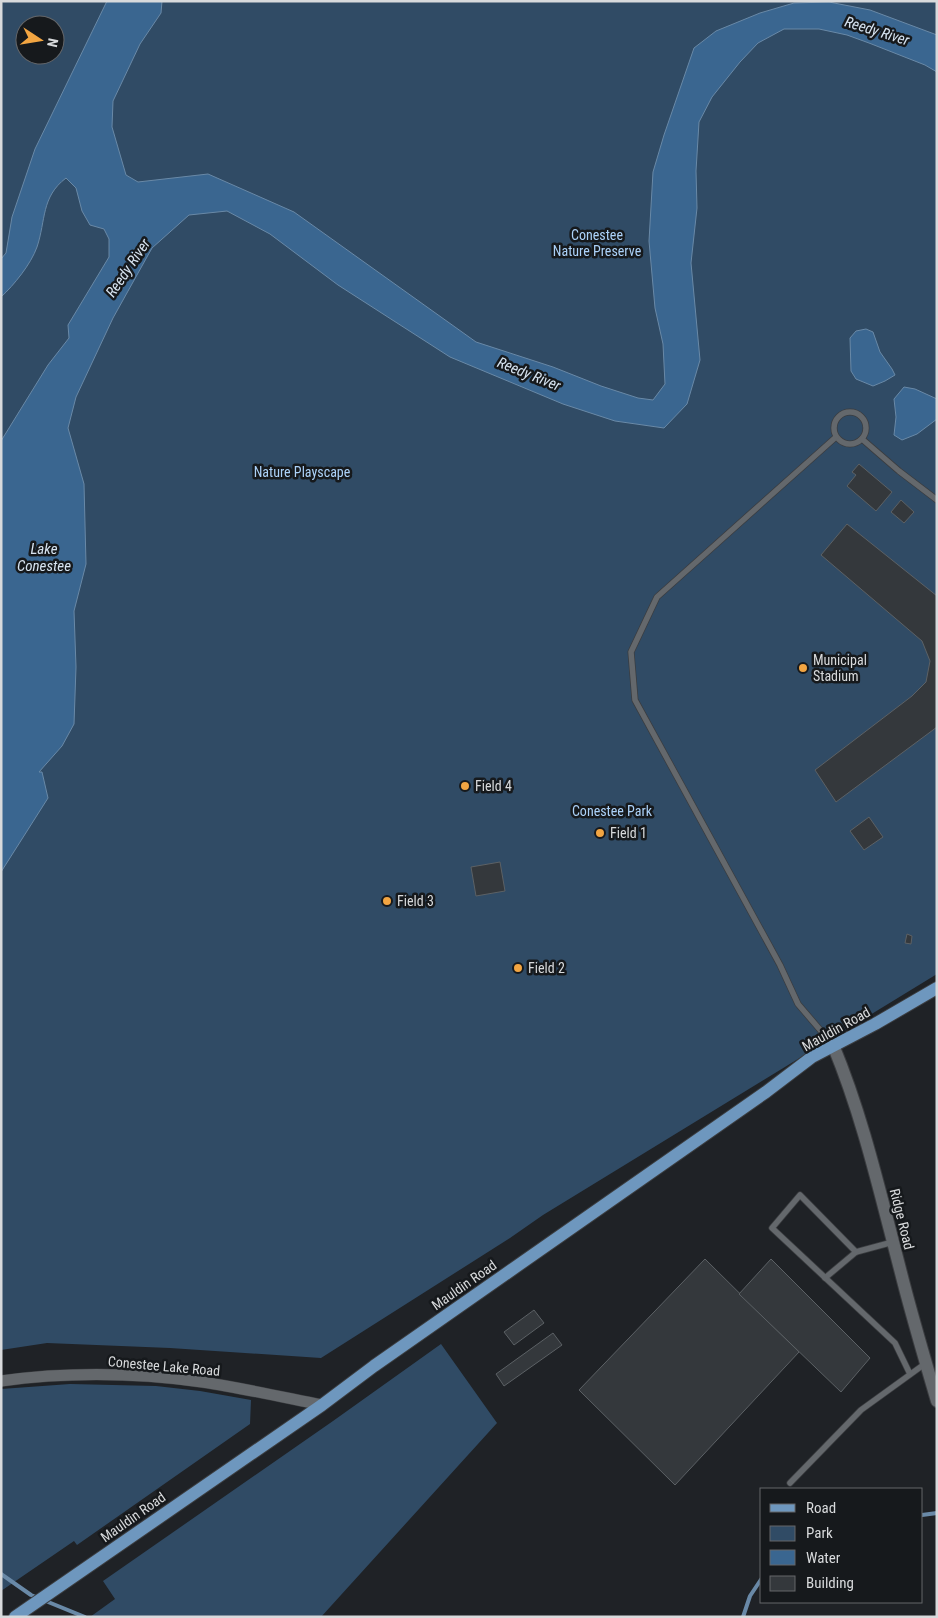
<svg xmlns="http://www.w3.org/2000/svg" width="938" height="1618" font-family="'Roboto Condensed',sans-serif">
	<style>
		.green { fill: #304b65; fill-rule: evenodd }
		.water { fill: #3a6690; stroke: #6989a7 }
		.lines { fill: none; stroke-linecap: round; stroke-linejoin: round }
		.stream { stroke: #6989a7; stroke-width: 4 }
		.building { fill: #34383c; stroke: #5c6165 }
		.service-casing { stroke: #3b3d40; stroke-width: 7 }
		.minor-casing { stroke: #3b3d40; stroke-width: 12 }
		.tertiary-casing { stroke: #3b3d40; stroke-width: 14 }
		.primary-casing { stroke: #3b3d40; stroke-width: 14 }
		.service { stroke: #64686c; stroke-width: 5.5 }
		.minor { stroke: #64686c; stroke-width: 11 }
		.tertiary { stroke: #64686c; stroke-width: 12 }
		.primary { stroke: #6e97be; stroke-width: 12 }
		.poi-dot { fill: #f2a542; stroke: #16191c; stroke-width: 2 }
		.labels { text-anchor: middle; stroke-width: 5; stroke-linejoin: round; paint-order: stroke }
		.park-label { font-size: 14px; fill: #acd2f9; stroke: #16191c }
		.poi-label { font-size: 14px; fill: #d8dadc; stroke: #16191c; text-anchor: start }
		.street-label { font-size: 14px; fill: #d8dadc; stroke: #16191c }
		.water-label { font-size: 15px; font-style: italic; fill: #d7e4f1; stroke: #16191c }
	</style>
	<rect width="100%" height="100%" fill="#1f2226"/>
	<g class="green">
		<path d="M4,1h933v973l-394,241 -33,23 -189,120 -151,-10 -123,-5 -46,7v-1346zM25,25h30v30h-30z"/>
		<path d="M441,1344l56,79 -176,194h-231l25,-18 -12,-18 230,-160z"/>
		<path d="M70,1384l86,2 44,5 51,9 -1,24 -173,121 -3,-4 -73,50v-202z"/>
	</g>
	<g class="water">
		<path d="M107,1h55l-1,12 -21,31 -27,57 -1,26 14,48 12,7 70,-8 86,38 182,130 77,25 48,19 37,12 15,2 12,-16 -2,-40 -8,-36 -6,-67 4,-69 11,-37 30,-87 22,-17 44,-18 34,-10 35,-1 41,8 67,25v37l-12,-7 -56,-22 -22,-8 -28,-6h-35l-26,14 -18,19 -28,35 -13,25 -3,49 1,37 -6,55 9,97 -13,44 -23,24 -49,-7 -52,-17 -113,-47 -112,-72 -68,-51 -43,-23 -38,4 -37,33 -39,70 -37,79 -8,31 16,56 2,80 -12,47 2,56 -2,57 -12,22 -23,26h3l6,26 -47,74v-431l47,-76 21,-27 -1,-13 41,-68v-18l-5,-10 -14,-4 -8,-14 -6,-23 -10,-10c-25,19 -20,42 -29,69 -6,17 -23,38 -36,50v-38l5,-6 6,-36 23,-68z"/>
		<path d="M866,329l7,3 7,20 12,17 3,6 -10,6 -12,5 -17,-7 -5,-8 -1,-33 6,-7z"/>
		<path d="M904,387l11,2 22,10v20l-20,15 -15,6 -8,-5 2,-18 -2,-18z"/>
	</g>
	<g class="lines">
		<g class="stream">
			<path d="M922,1515l15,-2"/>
			<path d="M1,1574l30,21 54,22"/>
			<path d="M743,1617l7,-21 12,-18"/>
		</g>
	</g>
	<g class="building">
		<path d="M859,464l33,28 -16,19 -29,-25 9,-11 -4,-3z"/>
		<path d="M901,500l13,12 -10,11 -13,-11z"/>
		<path d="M847,524l90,72v131l-101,75 -21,-32 97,-74 14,-14 4,-21 -8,-20 -101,-86z"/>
		<path d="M869,817l14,20 -19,13 -14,-19z"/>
		<path d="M500,862l5,29 -29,5 -5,-29z"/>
		<path d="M907,934l5,2 -1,8 -6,-1z"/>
		<path d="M705,1259l94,93 -124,133 -96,-95z"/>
		<path d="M771,1259l99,99 -29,34 -102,-98z"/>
		<path d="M534,1310l10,13 -30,22 -10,-13z"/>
		<path d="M553,1333l9,12 -58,41 -8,-12z"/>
	</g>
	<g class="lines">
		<g class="service-casing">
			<g id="service">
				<circle cx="850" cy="428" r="16"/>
				<path d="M862,439l37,32 38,29"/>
				<path d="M833,1045l-35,-41 -18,-39 -145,-265 -4,-48 26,-55 179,-160"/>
				<path d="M893,1242l-37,10 -56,-57 -28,33 123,115 15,31"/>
				<path d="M825,1278l31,-26"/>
				<path d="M790,1483l71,-73 65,-47"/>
			</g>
		</g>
		<g class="minor-casing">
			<path id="minor" d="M1,1381c66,-9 136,-8 201,1 40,6 80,15 120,23"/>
		</g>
		<g class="tertiary-casing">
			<path id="tertiary" d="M833,1045c30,72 47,148 67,224 11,44 24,88 37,132"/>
		</g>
		<g class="primary-casing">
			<path id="primary" d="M15,1617l307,-212 52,-39 392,-274 46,-35 63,-33 62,-36"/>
		</g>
		<use href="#service" class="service"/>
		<use href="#minor" class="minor"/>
		<use href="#tertiary" class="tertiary"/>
		<use href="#primary" class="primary"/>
	</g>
	<g class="poi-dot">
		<circle cx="803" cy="668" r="5"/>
		<circle cx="465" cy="786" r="5"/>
		<circle cx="600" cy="833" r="5"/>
		<circle cx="387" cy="901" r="5"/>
		<circle cx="518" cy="968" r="5"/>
	</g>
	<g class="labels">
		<g class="park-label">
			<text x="597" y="240">Conestee<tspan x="597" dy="16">Nature Preserve</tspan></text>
			<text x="302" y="477">Nature Playscape</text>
			<text x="612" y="816">Conestee Park</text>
		</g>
		<g class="poi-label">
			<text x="813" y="665">Municipal<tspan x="813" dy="16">Stadium</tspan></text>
			<text x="475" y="791">Field 4</text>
			<text x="610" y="838">Field 1</text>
			<text x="397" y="906">Field 3</text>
			<text x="528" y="973">Field 2</text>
		</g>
		<g class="street-label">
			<text transform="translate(836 1029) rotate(-29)" y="5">Mauldin Road</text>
			<text transform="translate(902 1219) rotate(76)" y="5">Ridge Road</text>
			<text transform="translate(464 1285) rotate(-35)" y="5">Mauldin Road</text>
			<text transform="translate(164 1366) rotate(5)" y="5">Conestee Lake Road</text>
			<text transform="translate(133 1517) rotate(-35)" y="5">Mauldin Road</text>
		</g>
		<g class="water-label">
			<text transform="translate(877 31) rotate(17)" y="5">Reedy River</text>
			<text transform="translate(128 268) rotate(-56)" y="5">Reedy River</text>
			<text transform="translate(529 374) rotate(22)" y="5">Reedy River</text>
			<text x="44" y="554">Lake<tspan x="44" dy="17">Conestee</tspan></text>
		</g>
	</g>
	<rect width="938" height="1618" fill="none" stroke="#d8dadc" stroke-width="5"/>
	<rect x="760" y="1488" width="162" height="115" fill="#16191c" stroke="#646669"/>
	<rect x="770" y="1504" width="25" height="8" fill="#6e97be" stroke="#646669"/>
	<text x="806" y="1513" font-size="15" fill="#d8dadc">Road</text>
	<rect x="770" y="1526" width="25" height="15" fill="#304b65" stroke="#646669"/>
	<text x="806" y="1538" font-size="15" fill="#d8dadc">Park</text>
	<rect x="770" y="1550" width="25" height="15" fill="#3a6690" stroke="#646669"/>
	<text x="806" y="1563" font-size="15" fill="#d8dadc">Water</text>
	<rect x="770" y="1576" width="25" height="15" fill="#34383c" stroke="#646669"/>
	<text x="806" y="1588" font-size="15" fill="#d8dadc">Building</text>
	<g transform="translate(40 40) rotate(102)"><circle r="24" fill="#16191c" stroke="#646669"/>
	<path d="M0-4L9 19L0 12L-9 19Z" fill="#f2a542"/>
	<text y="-8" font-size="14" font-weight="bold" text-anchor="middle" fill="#d8dadc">N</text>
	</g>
</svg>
